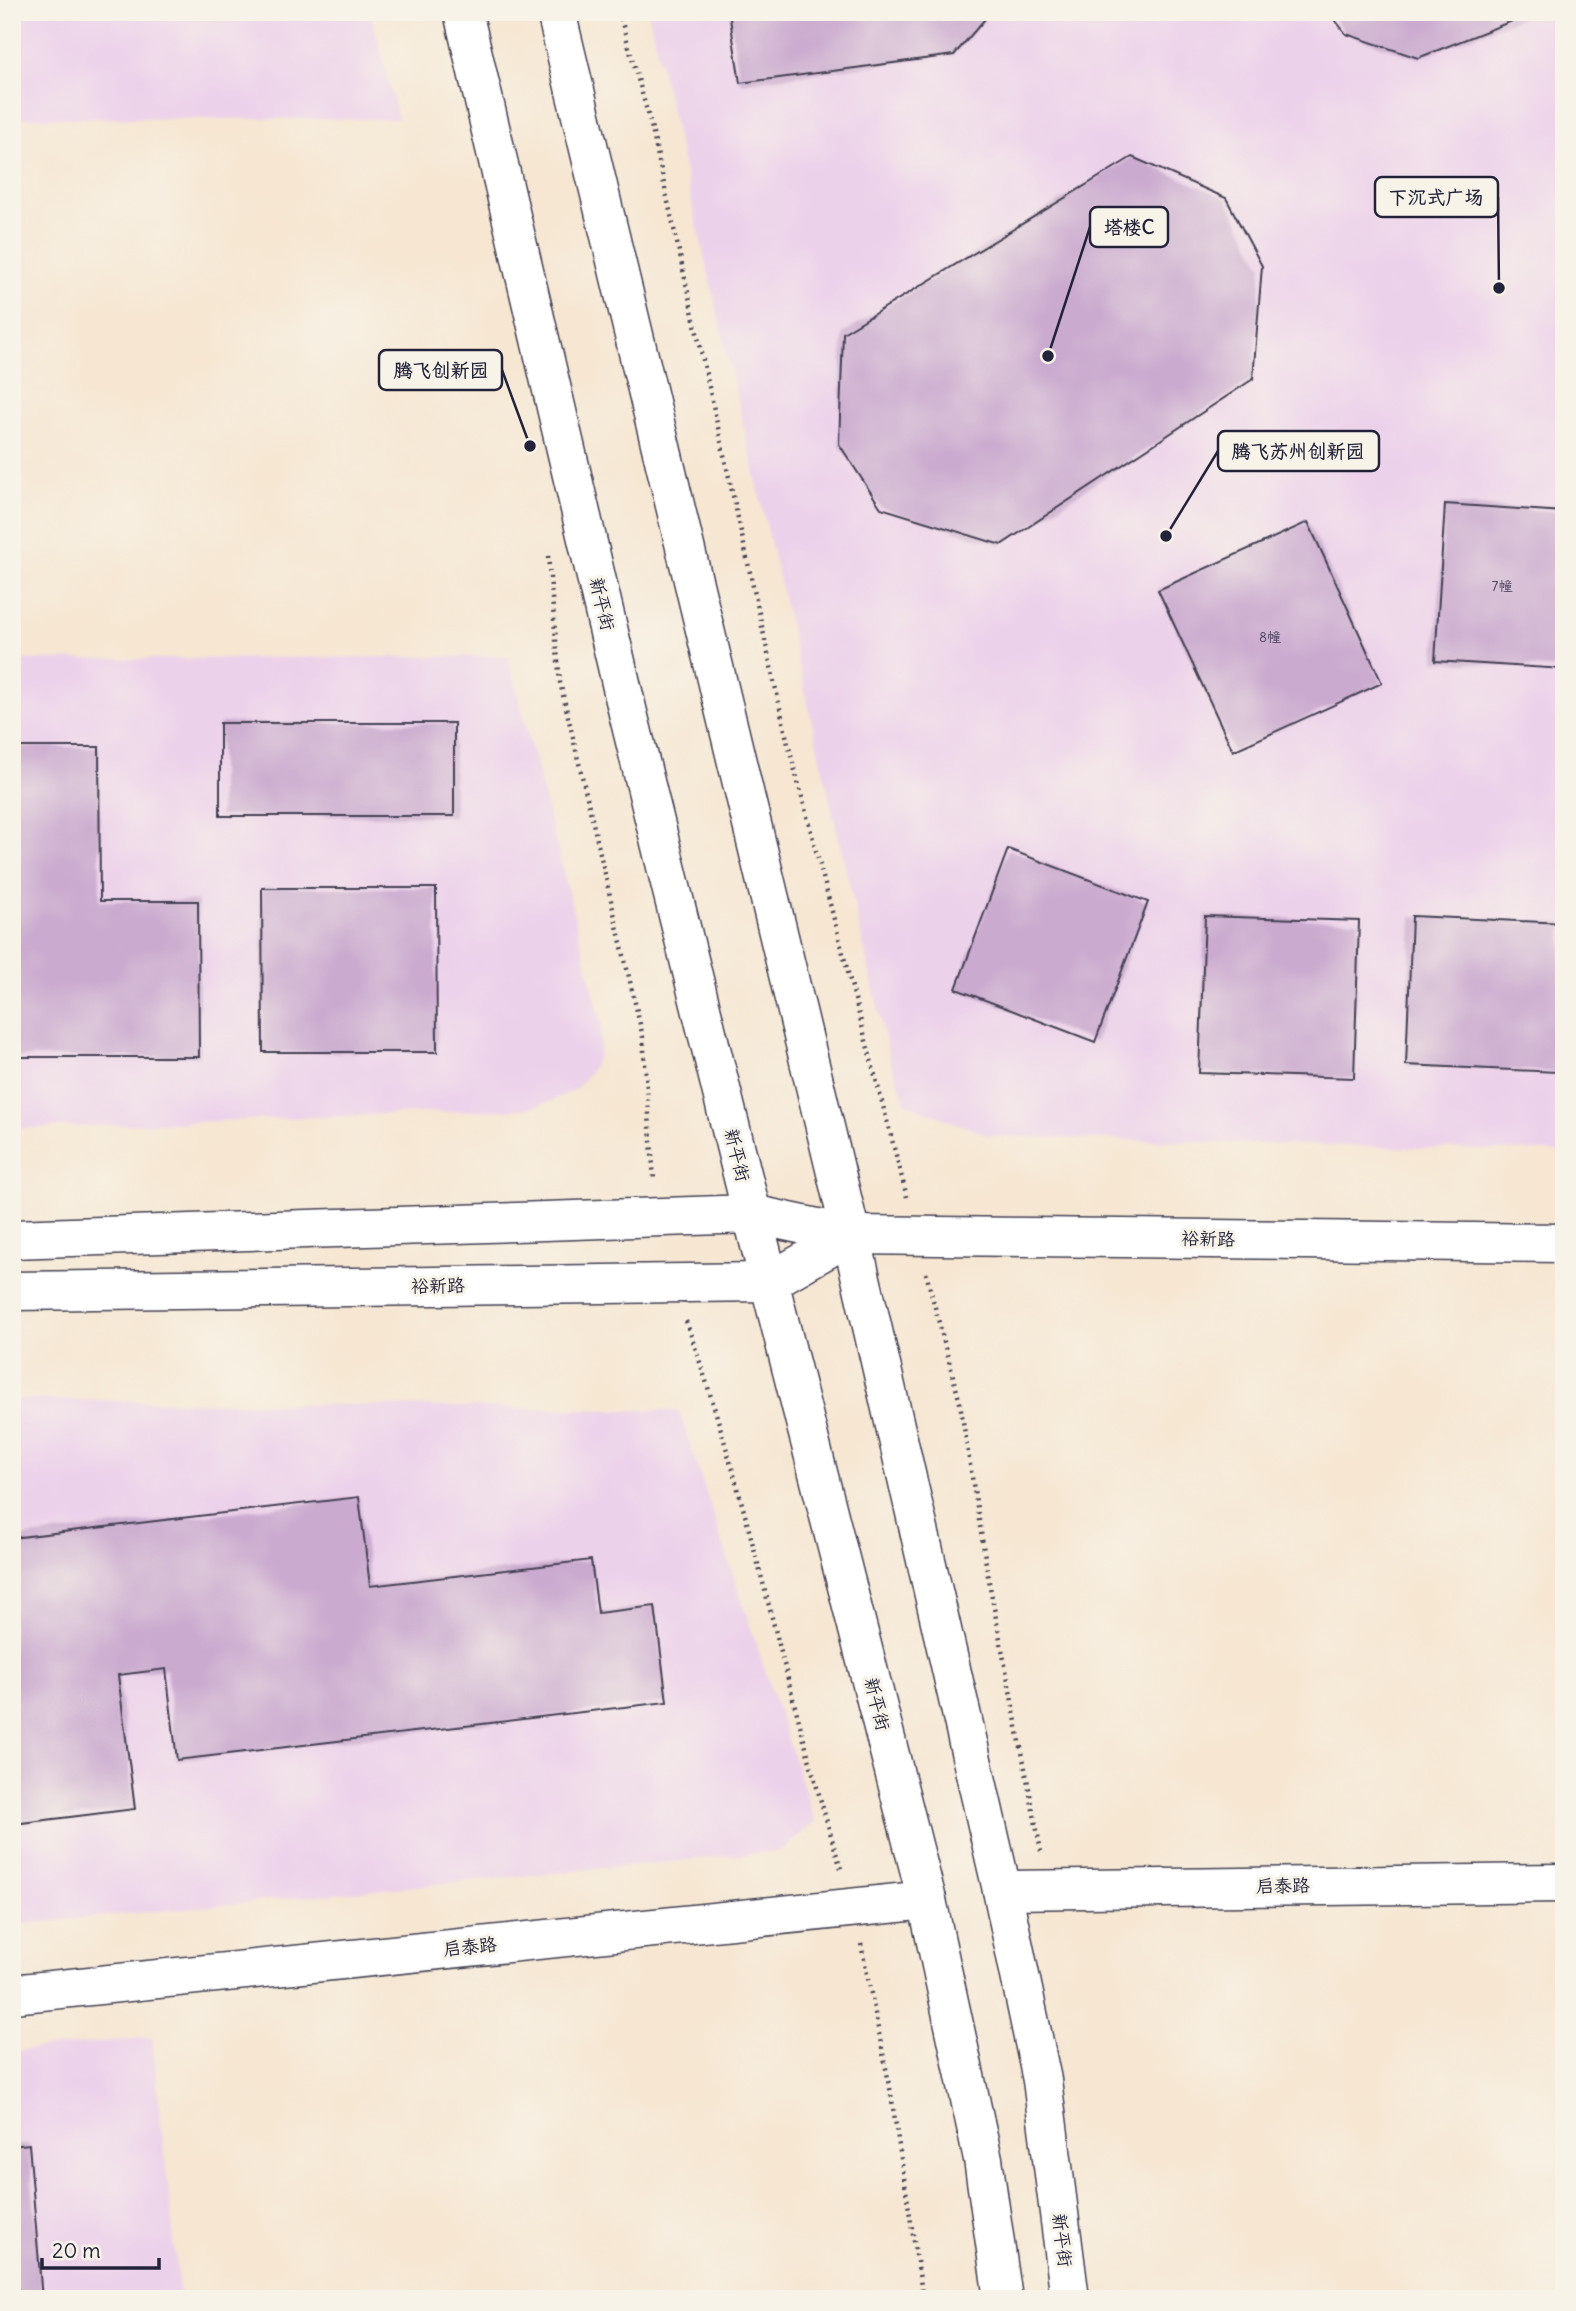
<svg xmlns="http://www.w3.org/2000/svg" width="1576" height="2311" font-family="Delius,'LXGW WenKai TC',sans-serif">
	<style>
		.built { fill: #ecd1ea }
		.building { fill: #caaacf }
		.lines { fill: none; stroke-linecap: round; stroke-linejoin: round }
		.minor-casing { stroke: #423f52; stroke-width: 41 }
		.major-casing { stroke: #423f52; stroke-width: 41 }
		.path { stroke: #423f52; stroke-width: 4.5; stroke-dasharray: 2 5; stroke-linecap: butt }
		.minor { stroke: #fff; stroke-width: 38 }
		.major { stroke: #fff; stroke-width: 38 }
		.labels { text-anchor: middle; stroke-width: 6; stroke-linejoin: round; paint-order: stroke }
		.number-label { font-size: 14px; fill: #4c4460 }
		.street-label { font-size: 18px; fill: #22223b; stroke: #f7f3e8 }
		.leader { fill: none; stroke: #22223b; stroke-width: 2.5 }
		.callout-dot { fill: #22223b; stroke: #f7f3e8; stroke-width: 2.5 }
		.callout { fill: #f7f3e8; stroke: #22223b; stroke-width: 2.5 }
		.callout-label { font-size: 19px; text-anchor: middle; font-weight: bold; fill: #22223b }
	</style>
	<rect width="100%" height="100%" fill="#f7f3e8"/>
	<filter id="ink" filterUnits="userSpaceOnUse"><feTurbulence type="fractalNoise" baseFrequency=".0143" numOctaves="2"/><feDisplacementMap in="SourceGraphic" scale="14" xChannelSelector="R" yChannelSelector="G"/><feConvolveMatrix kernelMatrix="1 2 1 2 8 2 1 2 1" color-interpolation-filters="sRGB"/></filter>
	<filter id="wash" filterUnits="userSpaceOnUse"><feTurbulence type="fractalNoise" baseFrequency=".00686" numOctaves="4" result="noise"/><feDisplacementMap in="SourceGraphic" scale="28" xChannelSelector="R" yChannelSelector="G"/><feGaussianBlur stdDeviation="1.57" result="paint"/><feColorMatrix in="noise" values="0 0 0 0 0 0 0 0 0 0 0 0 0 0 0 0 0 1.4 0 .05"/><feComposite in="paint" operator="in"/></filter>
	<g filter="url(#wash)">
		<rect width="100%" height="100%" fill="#f6e6d2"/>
		<g class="built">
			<path d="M12,12h359l27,107 -386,-1z"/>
			<path d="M648,12h916v1140l-575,-16 -83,-33 -16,-43z"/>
			<path d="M508,656l94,368 -3,31 -9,17 -14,17 -24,12 -27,8 -513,20v-469z"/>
			<path d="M12,1399l667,12 136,411 -34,29 -769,74z"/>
			<path d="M152,2037l28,262h-168v-248z"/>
		</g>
		<g id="blocks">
			<g class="building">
				<path d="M729,12h262l-37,43 -214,28z"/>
				<path d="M1329,12h206l-117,46 -72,-24z"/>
				<path d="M1132,157l94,41 36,68 -9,113 -252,166 -120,-37 -42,-64 4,-111z"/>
				<path d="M1445,504l119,8v157l-129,-8z"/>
				<path d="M1308,522l74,161 -149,68 -75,-161z"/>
				<rect x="220" y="723" width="234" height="93"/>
				<path d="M12,747h87l1,154h98l1,156h-187z"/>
				<path d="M1008,849l140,53 -53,140 -139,-53z"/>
				<path d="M262,888h174l1,164h-174z"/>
				<path d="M1205,916l154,5 -5,157 -155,-5z"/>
				<path d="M1412,916l151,7 -6,149 -151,-7z"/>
				<path d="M359,1497l11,89 221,-26 7,53 57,-7 12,96 -490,58 -11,-91 -48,6 17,134 -122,15 -1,-286z"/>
				<path d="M29,2144l13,155h-30v-153z"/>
			</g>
		</g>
	</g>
	<g filter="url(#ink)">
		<use href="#blocks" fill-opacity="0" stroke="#423f52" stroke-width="2"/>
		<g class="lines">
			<g class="minor-casing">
				<g id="minor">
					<path d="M12,1239l740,-25"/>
					<path d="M12,1291l757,-9 82,-47 713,8"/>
					<path d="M1002,1890l562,-7"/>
					<path d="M12,1994l915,-94"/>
				</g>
			</g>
			<g class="major-casing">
				<g id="major">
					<path d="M463,12l165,701 124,501 175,686 56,259 20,140"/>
					<path d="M556,12l295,1223 151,655 40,190 28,219"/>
					<path d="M752,1214l99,21"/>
				</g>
			</g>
			<g class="path">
				<path d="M619,12l32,113 137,619 119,453"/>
				<path d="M548,556l12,126 83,355 11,143"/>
				<path d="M926,1273l34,130 29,179 52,269"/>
				<path d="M686,1321c63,180 99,368 156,551"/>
				<path d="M861,1944l29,144 33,211"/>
			</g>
			<use href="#minor" class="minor"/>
			<use href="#major" class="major"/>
		</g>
	</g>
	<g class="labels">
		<g class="number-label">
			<text x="1502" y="591">7幢</text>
			<text x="1270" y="642">8幢</text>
		</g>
		<g class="street-label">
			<text transform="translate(602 604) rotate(77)" y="6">新平街</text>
			<text transform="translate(737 1155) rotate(76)" y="6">新平街</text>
			<text transform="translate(1208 1239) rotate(1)" y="6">裕新路</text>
			<text transform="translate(438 1286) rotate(-1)" y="6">裕新路</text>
			<text transform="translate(877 1704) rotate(76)" y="6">新平街</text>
			<text transform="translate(1283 1886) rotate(-1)" y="6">启泰路</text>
			<text transform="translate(470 1947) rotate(-6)" y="6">启泰路</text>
			<text transform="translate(1062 2240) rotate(83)" y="6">新平街</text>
		</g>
	</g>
	<path class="leader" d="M1499 288L1498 197M1048 356L1090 227M530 446L502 370M1166 536L1218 451"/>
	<g class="callout-dot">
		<circle cx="1499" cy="288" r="7"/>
		<circle cx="1048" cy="356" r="7"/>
		<circle cx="530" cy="446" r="7"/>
		<circle cx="1166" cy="536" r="7"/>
	</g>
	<g class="callout">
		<rect x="1375" y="177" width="123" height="40" rx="7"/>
		<rect x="1090" y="207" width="78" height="40" rx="7"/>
		<rect x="379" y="350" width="123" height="40" rx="7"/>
		<rect x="1218" y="431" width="161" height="40" rx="7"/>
	</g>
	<g class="callout-label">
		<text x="1436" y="204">下沉式广场</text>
		<text x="1129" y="234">塔楼C</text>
		<text x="441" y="377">腾飞创新园</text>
		<text x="1298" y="458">腾飞苏州创新园</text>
	</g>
	<rect width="1576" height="2311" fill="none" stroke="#f7f3e8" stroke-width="42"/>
	<path d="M42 2258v10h117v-10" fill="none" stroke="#22223b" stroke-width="3.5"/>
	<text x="52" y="2258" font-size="21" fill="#22223b" stroke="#f7f3e8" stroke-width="5" paint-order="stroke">20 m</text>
</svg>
